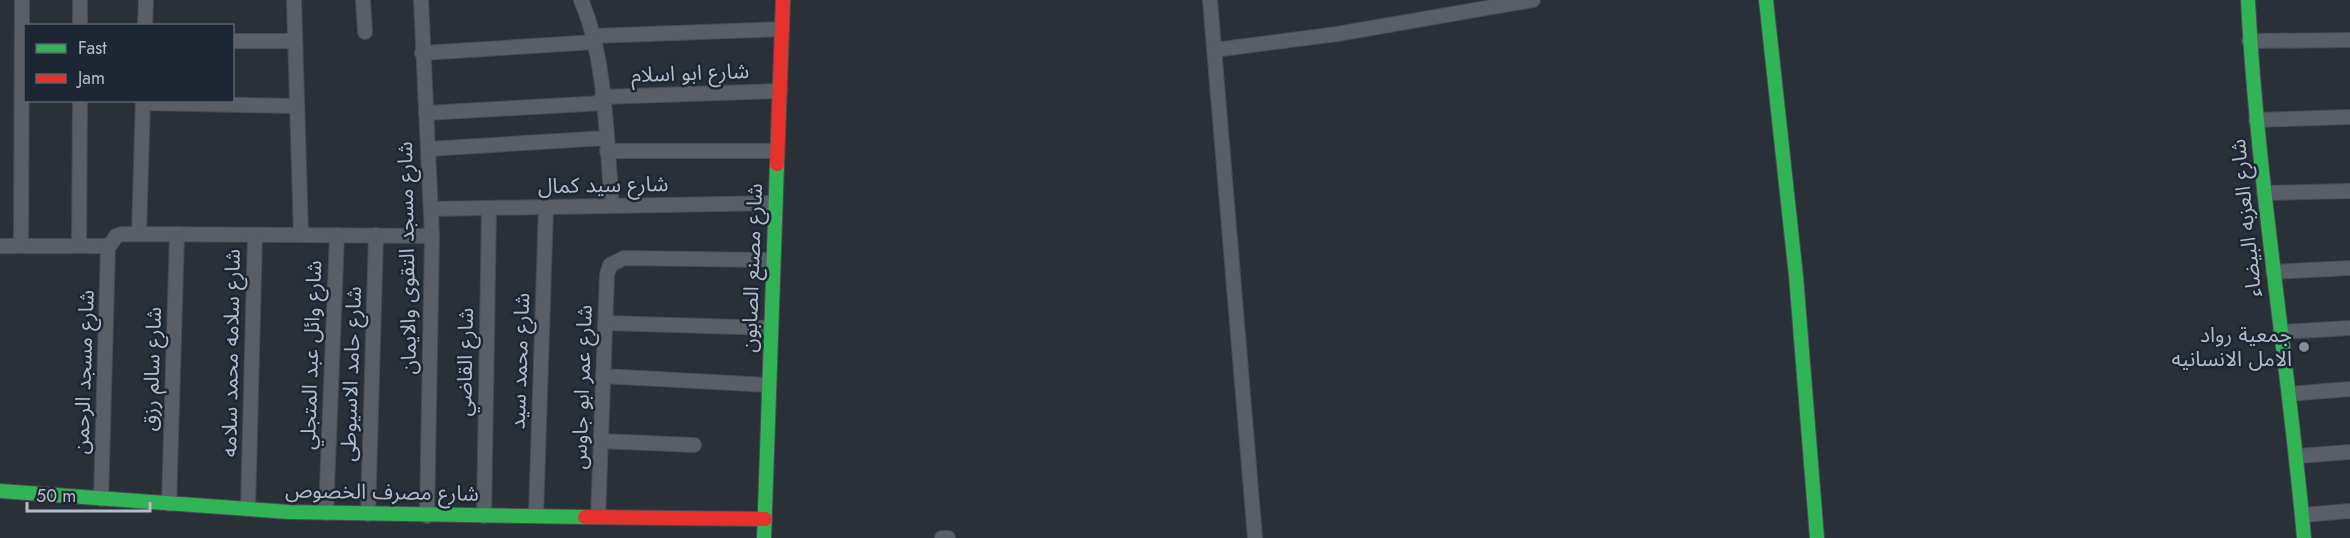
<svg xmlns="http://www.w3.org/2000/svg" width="2350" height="538" font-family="Jost,'Noto Sans Arabic',sans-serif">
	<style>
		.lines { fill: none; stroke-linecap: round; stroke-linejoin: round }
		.street-casing { stroke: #484c53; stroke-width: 16 }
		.fast-casing { stroke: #484c53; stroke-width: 16 }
		.jam-casing { stroke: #484c53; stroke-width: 16 }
		.street { stroke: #5a5e66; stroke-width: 14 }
		.fast { stroke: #30b455; stroke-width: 14 }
		.jam { stroke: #e5322d; stroke-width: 14 }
		.poi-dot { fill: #848b96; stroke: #1d2633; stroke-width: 2 }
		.labels { text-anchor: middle; stroke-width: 5; stroke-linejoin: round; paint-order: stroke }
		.street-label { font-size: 21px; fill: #b4bcc9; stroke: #1d2633 }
		.poi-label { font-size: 21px; fill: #b4bcc9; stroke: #1d2633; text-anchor: end }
	</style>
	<rect width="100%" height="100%" fill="#2a3038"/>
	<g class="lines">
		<g class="street-casing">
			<g id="street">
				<path d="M294,0l7,235"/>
				<path d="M363,0l2,32"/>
				<path d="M421,0l11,236 -5,280"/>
				<path d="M581,0c26,61 25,140 31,206"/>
				<path d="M1210,0l45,538"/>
				<path d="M80,26v-26"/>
				<path d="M145,26l1,-26"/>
				<path d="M593,36l189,-7"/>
				<path d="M232,41h63"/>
				<path d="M2249,41l101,-1"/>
				<path d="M1214,50l123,-16 196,-34"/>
				<path d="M422,53l173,-11"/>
				<path d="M602,97l178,-6"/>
				<path d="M143,103l154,3"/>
				<path d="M426,113l177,-10"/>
				<path d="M2256,120l94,-3"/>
				<path d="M428,149l178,-11"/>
				<path d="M607,151h170"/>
				<path d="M2264,193l86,-2"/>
				<path d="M431,209l344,-6"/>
				<path d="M139,234l4,-134"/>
				<path d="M0,246h105l6,-2 5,-8 6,-2 310,2"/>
				<path d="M21,246l1,-246"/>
				<path d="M79,246l1,-146"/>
				<path d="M2273,272l77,-4"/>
				<path d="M606,323l165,5"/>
				<path d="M2280,332l70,-4"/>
				<path d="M603,376l166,9"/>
				<path d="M2289,394l61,-5"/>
				<path d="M601,441l93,4"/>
				<path d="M2298,456l52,-4"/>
				<path d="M101,499l7,-253"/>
				<path d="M169,504l8,-270"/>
				<path d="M248,509l7,-274"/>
				<path d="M326,513l11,-278"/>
				<path d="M368,514l8,-279"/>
				<path d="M2302,515l48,-4"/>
				<path d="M484,516l5,-308"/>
				<path d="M536,516l10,-309"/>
				<path d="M598,517l9,-242 3,-10 14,-7 149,2"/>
				<path d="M942,538h6"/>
			</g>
		</g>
		<g class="fast-casing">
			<g id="fast">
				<path d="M1766,0l30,276 21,262"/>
				<path d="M2248,0c9,180 40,358 56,538"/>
				<path d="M0,491l289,21 296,5"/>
				<path d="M764,538l13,-374"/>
			</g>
		</g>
		<g class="jam-casing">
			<g id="jam">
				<path d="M777,164l6,-164"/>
				<path d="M585,517l180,2"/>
			</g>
		</g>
		<use href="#street" class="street"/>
		<use href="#fast" class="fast"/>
		<use href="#jam" class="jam"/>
	</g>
	<circle class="poi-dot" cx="2304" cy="347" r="6"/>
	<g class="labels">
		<g class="street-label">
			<text transform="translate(690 73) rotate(-2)" y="7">شارع ابو اسلام</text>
			<text transform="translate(603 185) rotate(-1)" y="7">شارع سيد كمال</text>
			<text transform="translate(2246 218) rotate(-96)" y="7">شارع العزبه البيضاء</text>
			<text transform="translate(407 258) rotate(-91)" y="7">شارع مسجد التقوى والايمان</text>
			<text transform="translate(752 268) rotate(-88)" y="7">شارع مصنع الصابون</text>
			<text transform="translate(231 353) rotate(-89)" y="7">شارع سلامه محمد سلامه</text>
			<text transform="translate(311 355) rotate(-88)" y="7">شارع وائل عبد المتجلي</text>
			<text transform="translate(520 361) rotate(-88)" y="7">شارع محمد سيد</text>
			<text transform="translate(465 362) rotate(-89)" y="7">شارع القاضي</text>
			<text transform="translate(152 369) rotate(-88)" y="7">شارع سالم رزق</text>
			<text transform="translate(84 372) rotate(-88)" y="7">شارع مسجد الرحمن</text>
			<text transform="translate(351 374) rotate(-88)" y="7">شارع حامد الاسيوطى</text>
			<text transform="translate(582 387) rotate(-88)" y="7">شارع عمر ابو جاوس</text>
			<text transform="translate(382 492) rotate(1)" y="7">شارع مصرف الخصوص</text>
		</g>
		<g class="poi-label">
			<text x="2292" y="342">جمعية رواد<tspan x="2292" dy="24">الامل الانسانيه</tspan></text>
		</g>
	</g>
	<rect x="24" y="24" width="210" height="78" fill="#1d2633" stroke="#59626f" stroke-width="1.5"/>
	<rect x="36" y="44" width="30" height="9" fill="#30b455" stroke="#59626f" stroke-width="1.5"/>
	<text x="78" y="54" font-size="18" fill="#b4bcc9">Fast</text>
	<rect x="36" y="74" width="30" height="9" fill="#e5322d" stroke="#59626f" stroke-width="1.5"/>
	<text x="78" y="84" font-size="18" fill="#b4bcc9">Jam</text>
	<path d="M27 502v9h123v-9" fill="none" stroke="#b4bcc9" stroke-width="3"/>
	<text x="36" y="502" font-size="18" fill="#b4bcc9" stroke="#1d2633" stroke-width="4.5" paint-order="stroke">50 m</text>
</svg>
